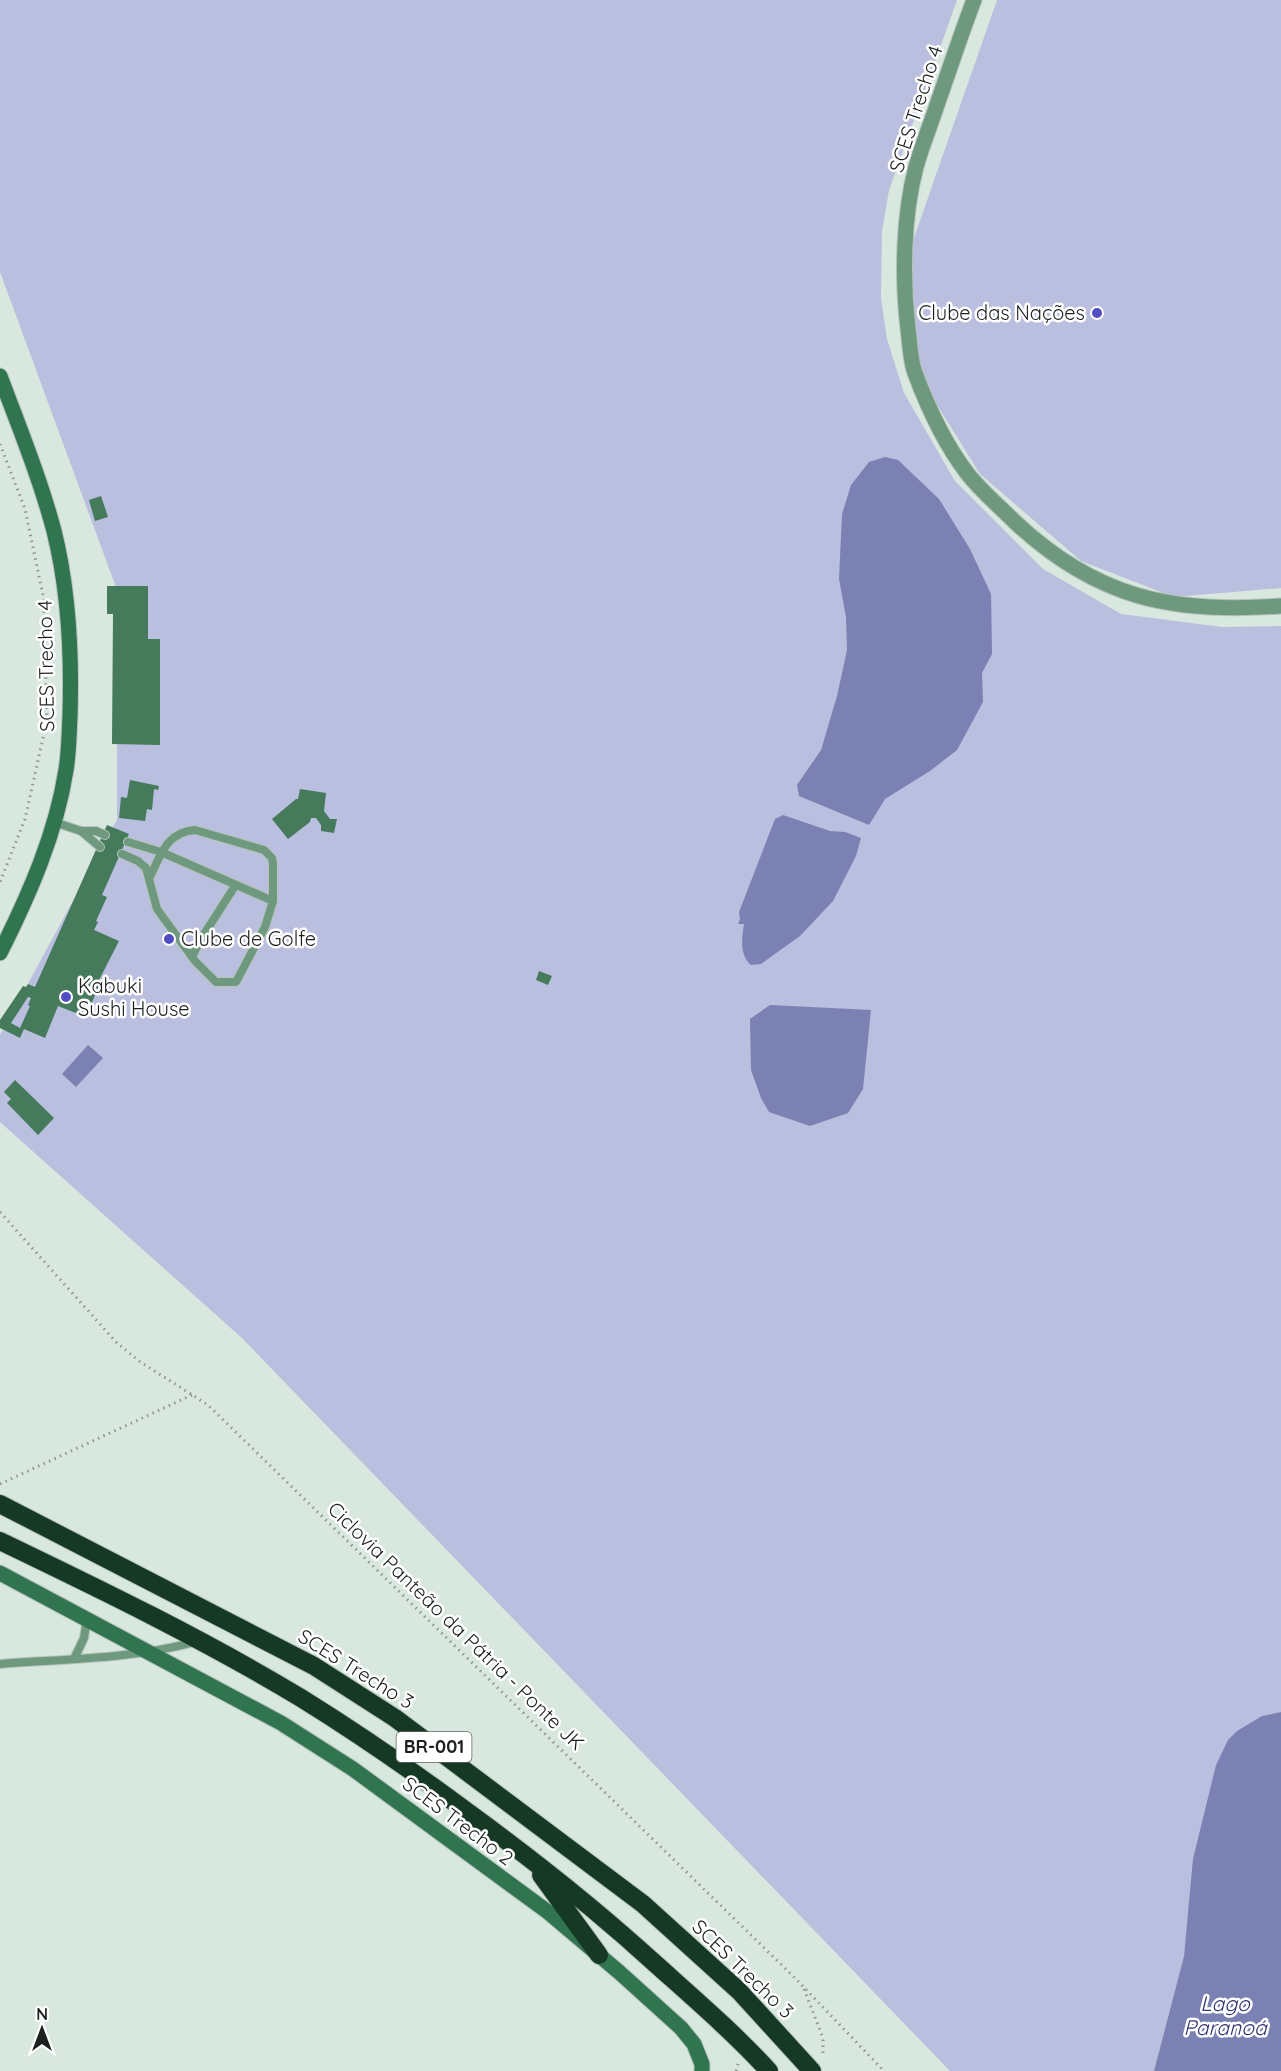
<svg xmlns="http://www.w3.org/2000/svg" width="1281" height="2071" font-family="Quicksand,sans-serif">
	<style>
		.green { fill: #babedf }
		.water { fill: #7b81b2 }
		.building { fill: #457a5b; fill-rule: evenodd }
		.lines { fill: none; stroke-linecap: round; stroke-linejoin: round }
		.lane-casing { stroke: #b6c4bb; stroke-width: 10 }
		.street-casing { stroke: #b6c4bb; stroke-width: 17 }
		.secondary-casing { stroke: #b6c4bb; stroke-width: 17 }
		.highway-casing { stroke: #b6c4bb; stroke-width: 20 }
		.path { stroke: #8c9891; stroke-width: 3; stroke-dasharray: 1.5 4.5; stroke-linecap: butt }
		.lane { stroke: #6f997f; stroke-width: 8 }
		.street { stroke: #6f997f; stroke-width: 15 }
		.secondary { stroke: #307450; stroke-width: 15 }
		.highway { stroke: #163926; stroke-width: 18 }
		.poi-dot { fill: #514dc4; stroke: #fff; stroke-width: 2 }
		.labels { text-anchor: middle; stroke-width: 5; stroke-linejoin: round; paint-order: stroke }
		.shield { fill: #fff; stroke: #606462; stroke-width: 1.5 }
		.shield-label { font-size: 18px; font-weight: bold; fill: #1c211e }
		.street-label { font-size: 20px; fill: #1c211e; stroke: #fff }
		.poi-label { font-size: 20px; fill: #1c211e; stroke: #fff; text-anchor: start }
		.water-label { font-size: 21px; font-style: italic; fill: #333573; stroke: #fff }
	</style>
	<rect width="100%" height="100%" fill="#d8e8de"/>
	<g class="green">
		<path d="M0,0h957l-68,190 -7,41 -1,67 6,41 17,54 51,88 88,88 78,45 101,13 59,-1v1086l-19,4 -73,200 -5,40 -30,115h-204l-707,-732 -243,-217v-87l117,-215v-230l-117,-318z"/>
		<path d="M997,0h284v588l-107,9 -93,-36 -101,-87 -64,-103 -8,-116z"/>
	</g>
	<g class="water">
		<path d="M885,457l13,3 41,39 31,50 21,45 1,60 -10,19 1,29 -26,48 -27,21 -45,28 -16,26 -70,-29 -2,-11 24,-35 16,-54 10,-46 -1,-33 -7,-38 3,-65 9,-29 11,-14 7,-9z"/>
		<path d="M783,815l47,16 15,1 16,6 -5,18 -23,45 -33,35 -39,28 -10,1c-12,-10 -9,-27 -7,-41h-6l2,-5 -1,-7 36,-93z"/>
		<path d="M770,1005l101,5 -8,79 -15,24 -38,13 -41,-14 -8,-14 -10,-28 -1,-51z"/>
		<path d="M88,1045l15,13 -27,29 -14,-13z"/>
		<path d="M1281,1712v359h-127l30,-115 9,-97 23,-94 12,-25 9,-9 25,-15z"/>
	</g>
	<g class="building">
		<path d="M101,496l7,21 -13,4 -6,-21z"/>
		<path d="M107,586h41v53h12v106l-48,-1 1,-130h-6z"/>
		<path d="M130,780l29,6 -1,4 -4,-1 -2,21 -5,-1 -2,12 -26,-3 2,-21 6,1z"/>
		<path d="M300,789l26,4 -2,18 6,8h7l-3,14 -13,-2v-6l-5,-7h-5l-1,4 -22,17 -16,-20 24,-20h2z"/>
		<path d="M107,825l22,9 -27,61 5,2 -11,24 2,1 -4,8 25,11 -21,41 2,1 -14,34 -28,-11 -13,32 -21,-9 -4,9 -20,-10v-8l23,-34 3,1 2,-3 7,3zM28,997l3,1 -3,7 2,1 -10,22 -9,-5z"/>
		<path d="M539,971l13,5 -4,9 -12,-5z"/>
		<path d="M15,1080l39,38 -16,17 -31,-32 4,-4 -7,-7z"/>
	</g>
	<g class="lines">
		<g class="lane-casing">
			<g id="lane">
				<path d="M54,822l27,9h15l9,4"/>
				<path d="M81,831l19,16"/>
				<path d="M128,842l33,10 112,49"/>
				<path d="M122,854l16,7 8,7 11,41 38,52 21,21h20l29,-55 8,-26v-37l-1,-6 -8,-8 -69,-20c-28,2 -34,24 -45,47"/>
				<path d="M192,957l9,-18 34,-53"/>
				<path d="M74,1659l10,-21 3,-19"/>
				<path d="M0,1664c65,-5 131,-5 195,-22"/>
			</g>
		</g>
		<g class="street-casing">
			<path id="street" d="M974,0c-13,34 -24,68 -36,102 -7,22 -16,43 -22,65 -13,49 -14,111 -8,162 2,14 2,31 7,44 13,35 30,71 52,100 14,18 32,33 48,49 81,76 157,92 266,84"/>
		</g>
		<g class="secondary-casing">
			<g id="secondary">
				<path d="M0,376c19,51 40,102 54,155 15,60 18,122 16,185 -1,18 -1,36 -4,54 -10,64 -37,125 -66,183"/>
				<path d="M0,1573l281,150 72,46 195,143 71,60 62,56 13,16 8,20v7"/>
			</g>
		</g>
		<g class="highway-casing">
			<g id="highway">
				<path d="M0,1504l314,162 81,52 248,186 96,87 73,80"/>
				<path d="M0,1541c102,49 205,99 301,157 58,36 113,74 168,115 66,48 130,99 190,154 38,34 76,67 110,104"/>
				<path d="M541,1875l58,80"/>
			</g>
		</g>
		<g class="path">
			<path d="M0,444l25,65 19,91 3,120 -22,99 -25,63"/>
			<path d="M0,1212l116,130 23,19 69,44 587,573 89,93"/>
			<path d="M0,1484l192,-89"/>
			<path d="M804,1989l19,49v19"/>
			<path d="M736,2071l2,-7"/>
		</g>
		<use href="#lane" class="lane"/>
		<use href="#street" class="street"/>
		<use href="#secondary" class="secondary"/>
		<use href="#highway" class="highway"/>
	</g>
	<g class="poi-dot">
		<circle cx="1097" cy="313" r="6"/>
		<circle cx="169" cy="939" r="6"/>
		<circle cx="66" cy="997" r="6"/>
	</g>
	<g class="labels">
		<rect class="shield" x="396.5" y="1732" width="75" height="30" rx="4.5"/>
		<g class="shield-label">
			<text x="434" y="1753">BR-001</text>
		</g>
		<g class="street-label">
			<text transform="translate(916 109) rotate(-72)" y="7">SCES Trecho 4</text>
			<text transform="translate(46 666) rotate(-91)" y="7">SCES Trecho 4</text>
			<text transform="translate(456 1626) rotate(44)" y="7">Ciclovia Panteão da Pátria - Ponte JK</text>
			<text transform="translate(356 1669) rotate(32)" y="7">SCES Trecho 3</text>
			<text transform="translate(458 1821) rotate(37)" y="7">SCES Trecho 2</text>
			<text transform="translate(743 1969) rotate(44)" y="7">SCES Trecho 3</text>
		</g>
		<g class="poi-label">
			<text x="1085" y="320" text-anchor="end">Clube das Nações</text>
			<text x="181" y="946">Clube de Golfe</text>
			<text x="78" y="993">Kabuki<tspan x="78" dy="23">Sushi House</tspan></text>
		</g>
		<g class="water-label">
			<text x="1225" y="2011">Lago<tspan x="1225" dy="24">Paranoá</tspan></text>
		</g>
	</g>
	<g transform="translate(42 2029)" stroke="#ffffff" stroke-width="4.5" paint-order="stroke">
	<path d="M0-4.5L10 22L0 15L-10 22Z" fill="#1c211e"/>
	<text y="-9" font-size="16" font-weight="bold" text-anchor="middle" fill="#1c211e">N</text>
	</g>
</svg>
